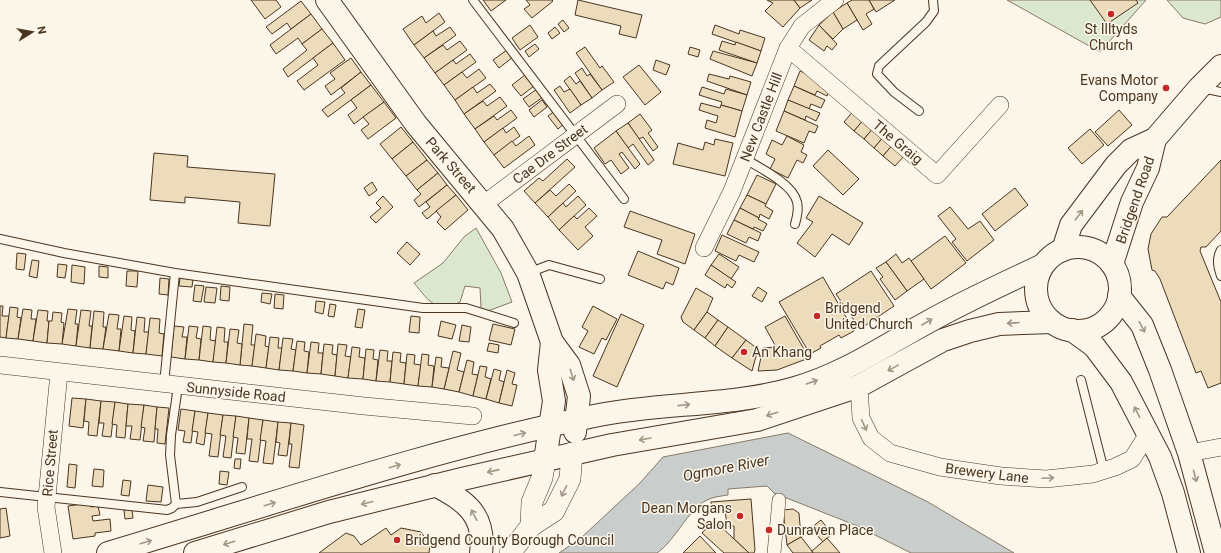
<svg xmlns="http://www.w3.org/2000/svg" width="1221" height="553" font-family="Roboto,sans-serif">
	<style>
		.green { fill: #dce7d0; stroke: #887966 }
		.water { fill: #c9cecd; stroke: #887966 }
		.building { fill: #ecdcbc; stroke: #4a3520 }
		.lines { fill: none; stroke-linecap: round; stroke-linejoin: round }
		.service-casing { stroke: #4a3520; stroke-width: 10 }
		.pedestrian-casing { stroke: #4a3520; stroke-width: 14 }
		.minor-casing { stroke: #4a3520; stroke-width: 18 }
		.tertiary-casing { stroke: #4a3520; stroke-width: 22 }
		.primary-casing { stroke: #4a3520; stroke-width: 24 }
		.service { stroke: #fbf6e9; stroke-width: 8 }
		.pedestrian { stroke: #fbf6e9; stroke-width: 13 }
		.minor { stroke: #fbf6e9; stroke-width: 17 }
		.tertiary { stroke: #fbf6e9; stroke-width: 21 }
		.primary { stroke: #fbf6e9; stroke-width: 22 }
		.oneway { stroke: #a29684 }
		.poi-dot { fill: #c62828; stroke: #fbf6e9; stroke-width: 1.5 }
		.labels { text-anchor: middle; stroke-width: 3; stroke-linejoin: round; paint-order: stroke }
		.poi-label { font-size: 14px; fill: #4a3520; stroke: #fbf6e9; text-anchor: start }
		.street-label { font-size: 14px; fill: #4a3520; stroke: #fbf6e9 }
		.water-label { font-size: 15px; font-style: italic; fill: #4a3520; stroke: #fbf6e9 }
	</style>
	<rect width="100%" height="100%" fill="#fbf6e9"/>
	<g class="green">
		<path d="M1007,0h139l-46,52z"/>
		<path d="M1167,0h54v17l-16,7 -22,-6z"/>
		<path d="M476,228l25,45 11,29 -27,10 -4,-4 -1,-20 -15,-2 -5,16c-24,12 -31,-1 -46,-19l29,-20 21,-26z"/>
	</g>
	<path class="water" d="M788,433l140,69 86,51h-103l-56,-28 -81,-32 -7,-7 -39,3v6c-7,1 -15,2 -21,5 -19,9 -31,40 -50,53h-98l23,-16 58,-54 23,-26z"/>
	<g class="building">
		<path d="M251,0h25l5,7 -16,12z"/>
		<path d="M483,0h23l-15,11z"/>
		<path d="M526,0h26l1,1 -21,17 -8,-9 6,-4z"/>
		<path d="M578,0l64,15 -6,23 -17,-4 2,-8 -46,-11z"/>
		<path d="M767,0h27l6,8 -17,19 -18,-16 8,-8z"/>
		<path d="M794,0h18l-12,8z"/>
		<path d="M852,0h17l5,9 -8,5 6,10 -9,6 -16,-27z"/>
		<path d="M869,0h26l-19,12z"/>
		<path d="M1090,0h46l2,3 -31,21z"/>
		<path d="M301,1l10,13 -20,15 -4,-6 -15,11 -6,-7z"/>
		<path d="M847,3l10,17 -14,9 -10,-17z"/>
		<path d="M833,12l10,17 -10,10 -14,-14z"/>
		<path d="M439,13l6,9 -31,23 -11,-16 19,-13 4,7z"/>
		<path d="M311,14l11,15 -20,15 -4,-6 -22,16 -6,-9z"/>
		<path d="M563,20l6,8 -5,4 -6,-8z"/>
		<path d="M530,25l8,12 -18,13 -8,-12z"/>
		<path d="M715,25l24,9 1,-4 25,8 -4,13 -49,-17z"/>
		<path d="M819,25l18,19 -5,6 -5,-4 -3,5 -15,-11z"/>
		<path d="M450,27l6,8 -32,23 -10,-13 19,-14 3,5z"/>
		<path d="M555,27l5,6 -8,6 -4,-6z"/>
		<path d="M322,29l11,14 -45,34 -5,-8 24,-19 -5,-6z"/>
		<path d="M460,41l7,9 -32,23 -11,-15 19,-13 4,5z"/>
		<path d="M722,41l13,4 1,-3 25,9 -4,12 -38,-13z"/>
		<path d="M333,43l12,17 -41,30 -7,-9 21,-16 -5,-7z"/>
		<path d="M535,44l4,5 -10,8 -4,-6z"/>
		<path d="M585,47l15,21 2,-2 12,16 -12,8 -26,-37z"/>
		<path d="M690,47l10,3 -2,7 -10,-3z"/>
		<path d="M507,50l6,7 -14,11 -6,-8z"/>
		<path d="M713,51l44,12 -5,13 -42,-17z"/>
		<path d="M470,54l6,8 -32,23 -9,-12 18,-13 3,4z"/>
		<path d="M351,58l10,14 -30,23 -6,-9 10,-7 -5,-6z"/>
		<path d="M656,60l14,5 -4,10 -13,-5z"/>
		<path d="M639,65l22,27 -16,13 -22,-28z"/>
		<path d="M582,68l5,8 3,-2 12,16 -10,8 -17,-25z"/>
		<path d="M479,69l7,9 -31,22 -11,-15 18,-13 5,6z"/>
		<path d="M800,71l22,9 8,9 -3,7 -10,-5 -2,4 -21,-9z"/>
		<path d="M361,72l10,13 -43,32 -6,-7 23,-17 -4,-5z"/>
		<path d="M709,74l20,5 1,-3 21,6 -4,13 -40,-14z"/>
		<path d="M525,75l9,11 -13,10 -9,-11z"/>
		<path d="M570,76l6,8 4,-3 12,17 -11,7 -17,-24z"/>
		<path d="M490,84l6,7 -32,23 -9,-14 18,-13 4,6z"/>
		<path d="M371,85l13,17 -30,22 -6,-9 9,-7 -6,-8z"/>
		<path d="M560,86l4,6 6,-3 11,16 -11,8 -16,-23z"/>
		<path d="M794,86l31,14 -4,8 -10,-4 -2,5 -21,-9z"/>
		<path d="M702,87l22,7 2,-5 21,6 -5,16 -21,-6 1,-3 -23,-7z"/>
		<path d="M537,89l6,8 -14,10 -6,-8z"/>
		<path d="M500,97l7,9 -32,23 -11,-15 19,-13 4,5z"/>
		<path d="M542,100l5,7 -13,10 -5,-7z"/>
		<path d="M788,100l32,13 -4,8 -10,-5 -1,4 -21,-9z"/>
		<path d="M384,102l12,16 -28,21 -7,-9 8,-6 -6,-7z"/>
		<path d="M701,103l19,5 1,-3 21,6 -7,26 -30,-9 2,-8 9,3 2,-7 -19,-6z"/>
		<path d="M855,109l10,9 -11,13 -10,-9z"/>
		<path d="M511,110l6,8 -33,24 -9,-13 19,-13 3,4z"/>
		<path d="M556,110l10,12 -8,7 -10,-13z"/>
		<path d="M1119,110l13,15 -24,21 -13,-14z"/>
		<path d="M784,111l34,15 -3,7 -6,-2 -5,12 -28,-12z"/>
		<path d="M640,114l12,16 -4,3 10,14 -5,4 -10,-14 -4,2 -11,-16z"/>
		<path d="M865,118l10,8 -11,13 -10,-8z"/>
		<path d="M628,123l26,37 -6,5 -15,-21 -5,4 -12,-17z"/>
		<path d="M875,126l10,9 -11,13 -10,-9z"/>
		<path d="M401,127l12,15 -21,17 -12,-15z"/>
		<path d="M514,127l6,9 -26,19 -10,-13 19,-14 3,5z"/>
		<path d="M1090,129l14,16 -22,19 -14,-16z"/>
		<path d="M616,131l24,33 -5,5 -13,-17 -3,2 10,14 -8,6 -10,-14 -6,4 -11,-16z"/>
		<path d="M885,135l9,8 -11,13 -9,-8z"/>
		<path d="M529,136l6,9 -31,23 -10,-13 18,-14 4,5z"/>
		<path d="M787,136l17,9 -3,7 6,3 -4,8 -6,-3 -9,18 -18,-9 5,-10 -9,-5 6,-14 10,5z"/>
		<path d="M715,139l18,4 -8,33 -52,-12 5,-21 25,7 2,-8 9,3z"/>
		<path d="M413,142l14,18 -21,16 -14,-17z"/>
		<path d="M894,143l12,11 -11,12 -12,-10z"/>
		<path d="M828,150l31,29 -16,16 -30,-29z"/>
		<path d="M154,153l34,3 -1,11 88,7 -5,52 -32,-3 2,-21 -55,-5v6l-35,-3z"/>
		<path d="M567,159l8,8 -40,36 -11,-12 15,-13 4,3z"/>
		<path d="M427,160l11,13 -21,17 -11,-14z"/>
		<path d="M1221,160v71l-15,16h-5l-1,4 21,51v81l-13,5 -7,-17 -5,2 -36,-94 -5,-8 -3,-1 -4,-21 3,-15 11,-17h5z"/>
		<path d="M438,173l9,12 -28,22 -5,-7 7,-6 -4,-4z"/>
		<path d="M757,175l19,9 -10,20 -19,-9z"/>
		<path d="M372,182l5,8 -8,6 -5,-8z"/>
		<path d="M569,184l7,7 -28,26 -13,-14 15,-13 6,6z"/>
		<path d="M447,185l9,10 -29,24 -5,-6 8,-6 -4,-5z"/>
		<path d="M1015,188l13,17 -33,26 -13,-17z"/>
		<path d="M456,195l12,15 -23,20 -8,-8 4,-5 -5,-6z"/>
		<path d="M747,195l19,9 -1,2 8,5 -4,8 -9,-5 -1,4 -19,-10z"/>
		<path d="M383,196l10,11 -17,16 -6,-6 11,-9 -5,-5z"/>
		<path d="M578,196l8,9 -27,25 -11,-13 15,-14 3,4z"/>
		<path d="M819,196l44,27 -14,22 -17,-11 -17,23 -18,-14 16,-21 -7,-4z"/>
		<path d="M950,207l18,22 12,-8 14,19 -27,21 -15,-19 4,-3 -18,-23z"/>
		<path d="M589,208l8,8 -12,11 8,9 -15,14 -19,-20 15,-14 3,3z"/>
		<path d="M740,208l19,10 -1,1 9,5 -4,7 -9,-4 -1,2 -19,-9z"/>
		<path d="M630,211l65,23 -10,30 -28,-10 5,-14 -38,-13z"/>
		<path d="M734,220l27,13 -3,8 -9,-4 -3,6 -19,-9z"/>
		<path d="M722,235l37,17 -5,10 -15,-7 -3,6 -21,-10z"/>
		<path d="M945,236l21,27 -35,26 -20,-28z"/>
		<path d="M407,242l13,12 -10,11 -13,-12z"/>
		<path d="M638,251l41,17 -6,17 -7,-3 -3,7 -35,-14z"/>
		<path d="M17,253l9,1 -2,16 -8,-1z"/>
		<path d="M719,254l20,13 -8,12 -20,-14z"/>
		<path d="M896,254l6,9 7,-5 15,21 -17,12 -21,-29z"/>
		<path d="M32,260l7,1 -2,17 -8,-2z"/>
		<path d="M886,262l21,29 -12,9 -15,-21 3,-2 -7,-9z"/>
		<path d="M58,264l9,1 -2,13 -8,-1z"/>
		<path d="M72,265l13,2 -1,17 -13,-2z"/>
		<path d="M711,265l25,17 -4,6 -5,-4 -2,4 -20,-13z"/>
		<path d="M99,266l9,1v11l-9,-1z"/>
		<path d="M127,271h11l-1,16 -11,-1z"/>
		<path d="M871,271l23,35 -34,23 -24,-35z"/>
		<path d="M823,277l31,54 -13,7 -2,-3 -19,11 1,2 -11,6 -31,-52z"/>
		<path d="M160,278l9,1 -1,16 -9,-1z"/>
		<path d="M180,278l13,1 -1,8 -13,-1z"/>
		<path d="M195,285l9,1 -3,16 -8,-1z"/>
		<path d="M221,286l9,1 -1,14 -9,-1z"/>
		<path d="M206,287l11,1 -2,15 -11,-1z"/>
		<path d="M758,287l9,6 -5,9 -10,-6z"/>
		<path d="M696,288l17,10 -6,14 -13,18 -11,-8 -2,-5z"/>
		<path d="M262,293l10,1 -2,10 -9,-2z"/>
		<path d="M275,294l9,1 -1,14 -9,-1z"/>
		<path d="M316,301l9,1 -2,12 -8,-2z"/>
		<path d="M330,304l6,1 -2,12 -6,-1z"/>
		<path d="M0,306h3l-1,10h7l-3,22 -6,-1z"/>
		<path d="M593,306l24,13 -11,21 -4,-2 -8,16 -15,-7 9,-16 -6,-4z"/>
		<path d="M10,307l8,1 -1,9 4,1 -3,21 -12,-1z"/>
		<path d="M23,309l9,1 -1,9h5l-3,22 -15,-2z"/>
		<path d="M68,309l9,1 -2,14h3l-2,22 -14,-2z"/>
		<path d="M358,309l7,1 -3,18 -7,-1z"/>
		<path d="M38,310l10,1 -1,10h2l-2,22 -14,-2z"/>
		<path d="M81,310l10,1 -2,15h3l-2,22 -14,-2z"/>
		<path d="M94,311l10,1 -1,15h3l-3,22 -13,-1z"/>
		<path d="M53,312l9,1 -1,9 3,1 -2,21 -15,-1 2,-22h3z"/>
		<path d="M707,312l11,8 -13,18 -11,-8z"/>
		<path d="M109,314l10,1 -2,14h4l-2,22 -16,-2z"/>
		<path d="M621,314l23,11 -27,62 -24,-11z"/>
		<path d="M124,316l8,1 -1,13 4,1 -2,22 -14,-2z"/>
		<path d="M411,316l9,1 -1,16 -10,-1z"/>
		<path d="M785,316l24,42 -32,12 -19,1 5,-23 13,-1 -11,-20z"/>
		<path d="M137,317l8,1 -1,14h5l-3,22 -13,-1z"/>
		<path d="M150,318l10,1 -1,14 5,1 -2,22 -16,-2z"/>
		<path d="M718,320l10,7 -13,19 -10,-8z"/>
		<path d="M441,321l15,4 -4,14 -14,-3z"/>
		<path d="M244,324l9,1 -2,20h4l-3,21 -12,-1z"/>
		<path d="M493,324l22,5 -4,16 -22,-5z"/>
		<path d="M462,325l9,2 -2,15 -10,-1z"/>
		<path d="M174,326l10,1 -2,10h5l-2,22 -14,-2z"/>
		<path d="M189,326l9,1 -2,11 5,1 -2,21 -14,-1z"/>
		<path d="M203,326l8,1 -1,13 6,1 -3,21 -14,-2z"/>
		<path d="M217,327l8,1 -1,14h4l-2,21 -13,-1z"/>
		<path d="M728,327l18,13 -14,18 -17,-12z"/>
		<path d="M230,329l9,1 -2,13 5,1 -2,21 -14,-2z"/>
		<path d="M256,334l10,2 -1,10 4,1 -3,21 -14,-2z"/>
		<path d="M270,337l9,1 -1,10h4l-3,22 -13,-2z"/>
		<path d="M283,338l10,1 -2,10 5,1 -3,21 -14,-1z"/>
		<path d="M746,340l12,9 -6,22 -20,-13z"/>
		<path d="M297,341l8,1 -1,9 5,1 -2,21 -14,-2z"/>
		<path d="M311,342l8,1 -1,10h5l-2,21 -14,-1z"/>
		<path d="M489,343l10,2 -1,8 -11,-2z"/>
		<path d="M324,344l9,1 -1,9 5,1 -2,21 -14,-2z"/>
		<path d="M338,344l9,1 -2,11 6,1 -3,21 -13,-2z"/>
		<path d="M352,347l8,1 -1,9 6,1 -2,21 -15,-1z"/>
		<path d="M366,349l8,1 -1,9 5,1 -2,21 -13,-2z"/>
		<path d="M380,350l8,1 -1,10h5l-2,21 -14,-1z"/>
		<path d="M453,351l8,2 -4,17 7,2 -5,20 -15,-3z"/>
		<path d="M393,352l8,1 -1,9 6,1 -2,21 -14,-2z"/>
		<path d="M407,354l8,1 -1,9 7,1 -3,21 -14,-2z"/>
		<path d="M422,354l7,1 -1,10 6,1 -2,21 -14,-1z"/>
		<path d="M436,357l6,1 -1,9 8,1 -5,21 -12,-2z"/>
		<path d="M467,360l7,2 -2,12 6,1 -5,21 -14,-4z"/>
		<path d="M480,366l7,1 -2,10 6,2 -5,20 -13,-3z"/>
		<path d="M494,369l7,2 -2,9 5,2 -5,21 -13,-4z"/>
		<path d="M507,370l8,3 -3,11 5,1 -5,21 -13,-3z"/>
		<path d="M72,398l14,1 -3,29 -14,-2z"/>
		<path d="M86,399l15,2 -4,35 -9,-1 1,-13 -5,-1z"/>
		<path d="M101,401l14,1 -4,35 -9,-1 2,-13h-5z"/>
		<path d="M115,402l13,2 -3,34 -9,-1 1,-12 -5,-1z"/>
		<path d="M128,404l16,1 -4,35 -10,-1 2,-13h-6z"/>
		<path d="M144,405l13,2 -3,35 -11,-1 2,-13 -4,-1z"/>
		<path d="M157,407l12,1 -4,36 -8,-1 1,-14h-3z"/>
		<path d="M181,409l14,2 -4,32 -8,-1 2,-11 -7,-1z"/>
		<path d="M195,411l13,2 -4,32 -8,-2 2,-11 -6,-1z"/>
		<path d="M208,413l15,2 -5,42 -9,-1 3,-22 -7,-1z"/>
		<path d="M223,415l13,1 -5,42 -8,-1 3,-21 -6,-1z"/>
		<path d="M236,416l13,2 -4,36 -9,-1 2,-15 -5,-1z"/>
		<path d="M249,418l14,2 -5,42 -9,-1 3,-22h-5z"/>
		<path d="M263,420l15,2 -5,42 -10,-1 3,-22 -6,-1z"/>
		<path d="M278,422l13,1 -4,33 -9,-1 2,-12 -4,-1z"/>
		<path d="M291,423l13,2 -5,43 -10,-1 3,-23h-3z"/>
		<path d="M235,459h6l-1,10 -6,-1z"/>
		<path d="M69,464l8,1 -2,23 -8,-1z"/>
		<path d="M94,469l10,1 -1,17 -11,-1z"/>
		<path d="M220,471l9,1 -2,13 -8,-1z"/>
		<path d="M123,480l8,1 -2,15 -8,-1z"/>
		<path d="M148,485l15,2 -2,15 -15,-1z"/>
		<path d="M751,499l4,51 -1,3h-5l-15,-14v-13l-7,1 -2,-18 -13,1 -1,-8z"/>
		<path d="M90,503l1,4 7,-1 2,9 -8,1 1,5 17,-2 1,12 -16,2v3l-22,3 -5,-33z"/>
		<path d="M6,508l4,28 -10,2v-29z"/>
		<path d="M132,509l1,9 -8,1 -1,-9z"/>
		<path d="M793,509l6,4 2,24 -14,8 -4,-35z"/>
		<path d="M714,520l20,19 15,14h-25l-22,-20z"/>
		<path d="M821,520l11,14 -9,8 -12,-14z"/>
		<path d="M386,528l5,7 10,-7 20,4 9,13 -1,8h-110l27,-20 8,3 7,9z"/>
		<path d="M700,536l16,17h-33z"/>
		<path d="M801,537l11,14 1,2h-20l-6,-8z"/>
		<path d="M827,538l13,15h-27l-1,-2z"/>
	</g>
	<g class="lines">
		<g class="service-casing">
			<g id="service">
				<path d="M473,0l151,199"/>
				<path d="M1202,88l19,4"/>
				<path d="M919,111l-25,-19 -17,-18 2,-8 47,-44 8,-11 -1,-11"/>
				<path d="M745,159c15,9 48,25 52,43 2,7 0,15 -2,22"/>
				<path d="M0,239l64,14 111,20 248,35h43l48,15"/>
				<path d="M1221,250c-5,9 -3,17 0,26"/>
				<path d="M528,273l21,-8 51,14"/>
				<path d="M1081,380l23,91"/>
				<path d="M164,384l11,-111"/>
				<path d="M0,492l167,18 5,-2 4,-4 -6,-49 1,-20 7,-49"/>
				<path d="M176,504l21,-2 45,-15"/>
			</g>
		</g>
		<g class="pedestrian-casing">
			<path id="pedestrian" d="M774,553l5,-53"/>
		</g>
		<g class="minor-casing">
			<g id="minor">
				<path d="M788,48l149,127 63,-70"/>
				<path d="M484,204l133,-100"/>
				<path d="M704,248l28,-57 56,-143 14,-22 33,-26"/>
				<path d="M0,365l364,41 109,10"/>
				<path d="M859,386l2,32 10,20 19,15 50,14 61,9 45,3 47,-5 22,-7 17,-8 16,-25"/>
				<path d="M1189,453l32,-6"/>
				<path d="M53,553l-7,-46 13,-134"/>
			</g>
		</g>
		<g class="tertiary-casing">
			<g id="tertiary">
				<path d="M531,526l1,-24 10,-24 3,-18"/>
				<path d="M510,553l21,-27 23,-15 16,-32 2,-26"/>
			</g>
		</g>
		<g class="primary-casing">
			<g id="primary">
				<path d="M327,0l89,124 87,105 25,44 24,69 17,23 10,31 -4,36"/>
				<circle cx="1078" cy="289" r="42"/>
				<path d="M1063,250l8,-25 45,-60 15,-15 24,-11 44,-51 22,-22"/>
				<path d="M1112,264l20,-62 16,-34 7,-29"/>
				<path d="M1119,296l23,29 18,45 29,83 27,100"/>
				<path d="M1072,330l22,16 27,36 39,75 13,36 16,60"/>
				<path d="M545,460l9,-59 -5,-31 3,-28"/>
				<path d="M435,485c30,15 51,30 46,68"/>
				<path d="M108,553c161,-48 322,-103 486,-137 66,-14 136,-9 201,-28 49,-14 89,-42 133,-66 37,-21 77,-39 115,-57"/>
				<path d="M195,553l134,-41 133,-33 150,-34 145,-25 102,-34 84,-46 27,-9 29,-7 53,-2"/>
			</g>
		</g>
		<use href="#service" class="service"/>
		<use href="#pedestrian" class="pedestrian"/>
		<use href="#minor" class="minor"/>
		<use href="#tertiary" class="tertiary"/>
		<use href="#primary" class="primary"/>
	</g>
	<defs><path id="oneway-shaft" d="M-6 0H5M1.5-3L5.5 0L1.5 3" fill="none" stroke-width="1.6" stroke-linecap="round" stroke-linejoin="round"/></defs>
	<g class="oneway">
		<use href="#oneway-shaft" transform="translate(1079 215) rotate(-53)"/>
		<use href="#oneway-shaft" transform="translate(927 322) rotate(-30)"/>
		<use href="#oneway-shaft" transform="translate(1013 323) rotate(176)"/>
		<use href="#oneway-shaft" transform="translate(1142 327) rotate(62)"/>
		<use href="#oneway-shaft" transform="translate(893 368) rotate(151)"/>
		<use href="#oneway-shaft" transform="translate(572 375) rotate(73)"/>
		<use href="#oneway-shaft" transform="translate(812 382) rotate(-19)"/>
		<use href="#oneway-shaft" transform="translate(684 405) rotate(-6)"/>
		<use href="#oneway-shaft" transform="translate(1137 412) rotate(-117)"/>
		<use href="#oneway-shaft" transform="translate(772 414) rotate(162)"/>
		<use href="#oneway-shaft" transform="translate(864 425) rotate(66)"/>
		<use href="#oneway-shaft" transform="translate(520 434) rotate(-14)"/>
		<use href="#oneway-shaft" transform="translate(645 439) rotate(170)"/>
		<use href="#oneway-shaft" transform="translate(395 466) rotate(-17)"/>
		<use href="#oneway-shaft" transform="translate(493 471) rotate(167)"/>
		<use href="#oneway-shaft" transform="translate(1195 476) rotate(75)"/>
		<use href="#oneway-shaft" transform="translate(1048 478) rotate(-3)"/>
		<use href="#oneway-shaft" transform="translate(564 491) rotate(116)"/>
		<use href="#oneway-shaft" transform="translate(367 503) rotate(166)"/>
		<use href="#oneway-shaft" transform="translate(270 504) rotate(-17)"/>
		<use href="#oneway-shaft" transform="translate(474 515) rotate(-118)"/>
		<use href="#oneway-shaft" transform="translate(146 542) rotate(-17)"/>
		<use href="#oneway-shaft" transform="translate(229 543) rotate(163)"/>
	</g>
	<g class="poi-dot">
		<circle cx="1111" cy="14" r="4"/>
		<circle cx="1166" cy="88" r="4"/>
		<circle cx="817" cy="316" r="4"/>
		<circle cx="744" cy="352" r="4"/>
		<circle cx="740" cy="516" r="4"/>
		<circle cx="769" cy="530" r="4"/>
		<circle cx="397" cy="540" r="4"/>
	</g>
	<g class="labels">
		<g class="poi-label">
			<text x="1111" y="34" text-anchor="middle">St Illtyds<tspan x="1111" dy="16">Church</tspan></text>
			<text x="1158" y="85" text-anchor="end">Evans Motor<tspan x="1158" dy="16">Company</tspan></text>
			<text x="825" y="313">Bridgend<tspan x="825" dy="16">United Church</tspan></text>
			<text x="752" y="357">An Khang</text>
			<text x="732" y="513" text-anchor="end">Dean Morgans<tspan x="732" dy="16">Salon</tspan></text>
			<text x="777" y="535">Dunraven Place</text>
			<text x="405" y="545">Bridgend County Borough Council</text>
		</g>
		<g class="street-label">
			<text transform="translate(761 117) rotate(-69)" y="5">New Castle Hill</text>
			<text transform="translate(898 142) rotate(40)" y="5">The Graig</text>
			<text transform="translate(550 154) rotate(-37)" y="5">Cae Dre Street</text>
			<text transform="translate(451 165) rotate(49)" y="5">Park Street</text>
			<text transform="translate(1135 200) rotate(-71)" y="5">Bridgend Road</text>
			<text transform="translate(236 392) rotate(6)" y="5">Sunnyside Road</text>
			<text transform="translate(50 463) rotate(-85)" y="5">Rice Street</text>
			<text transform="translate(987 473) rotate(7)" y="5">Brewery Lane</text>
		</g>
		<g class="water-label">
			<text transform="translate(726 468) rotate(-11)" y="5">Ogmore River</text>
		</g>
	</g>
	<g transform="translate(32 32) rotate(79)" stroke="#fbf6e9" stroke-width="3" paint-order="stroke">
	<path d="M0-3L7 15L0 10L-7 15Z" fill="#4a3520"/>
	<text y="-6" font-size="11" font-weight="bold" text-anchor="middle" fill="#4a3520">N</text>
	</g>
</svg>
